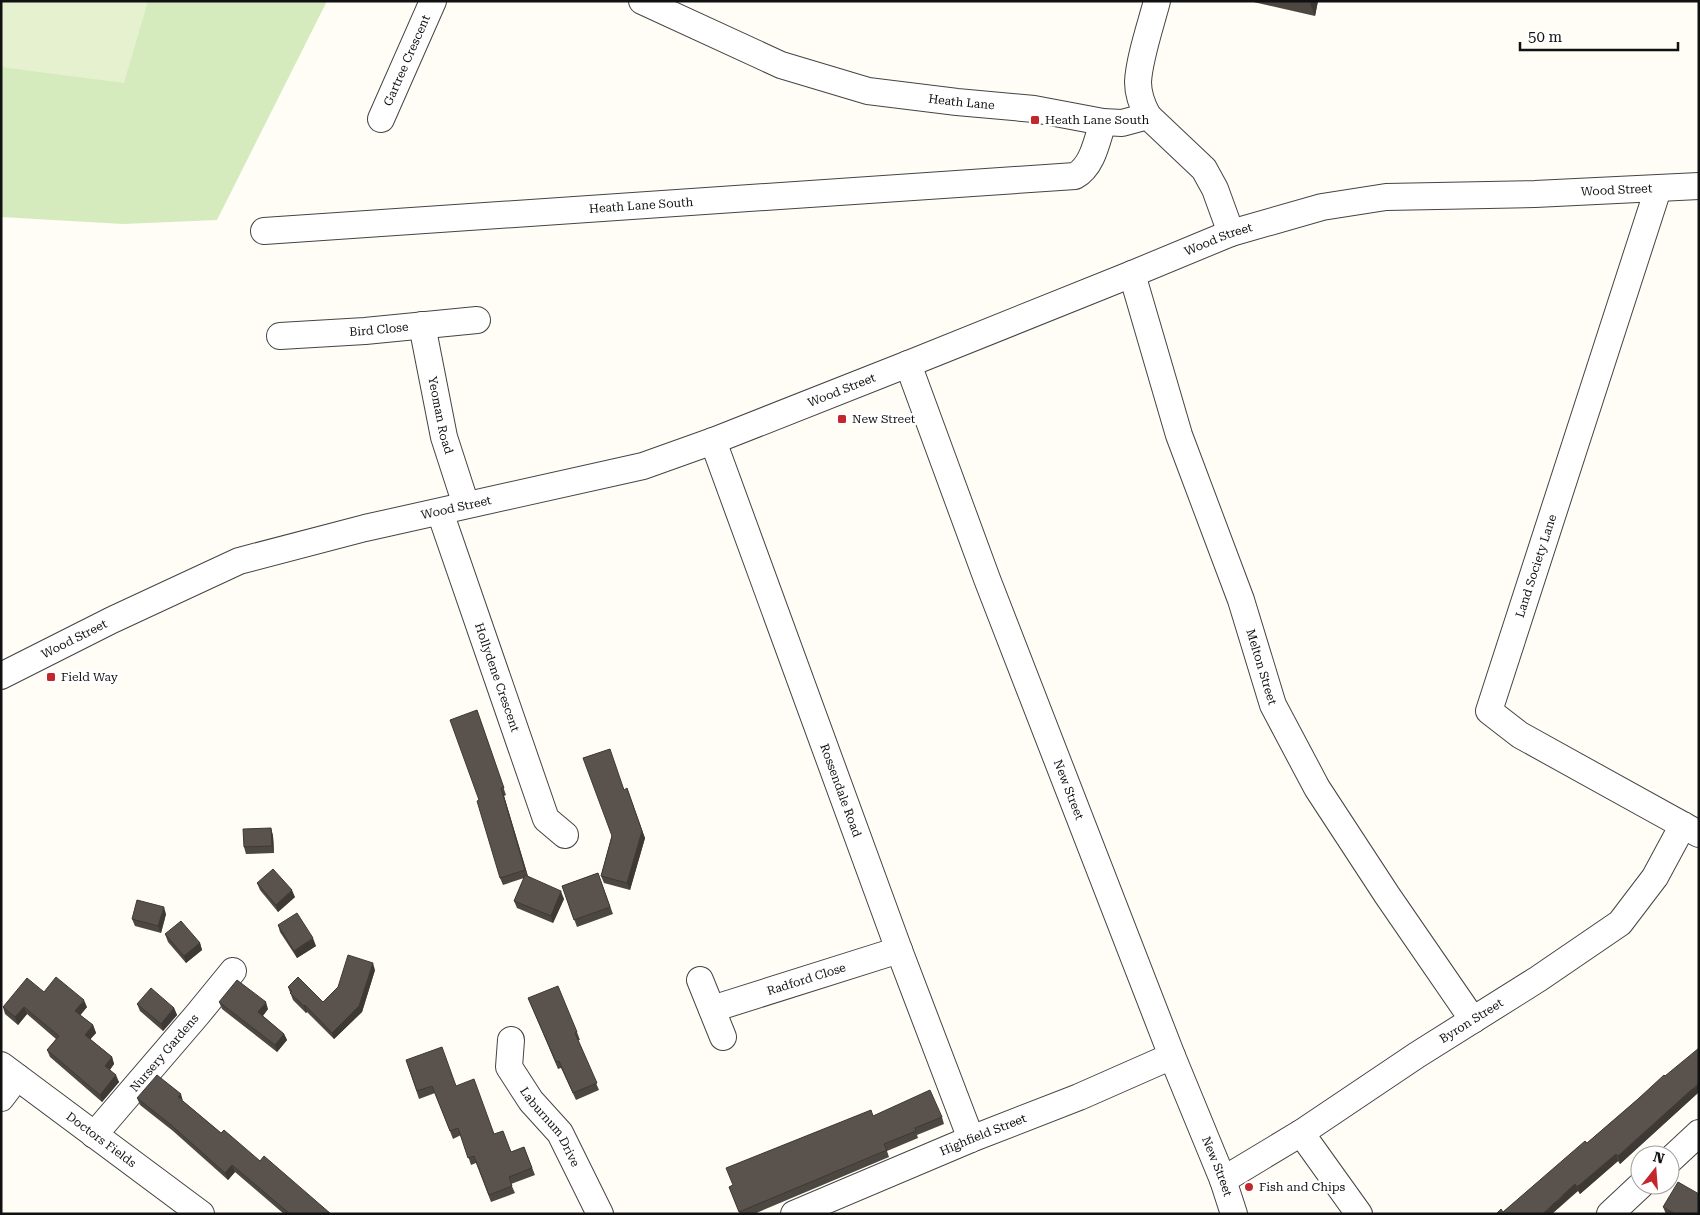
<svg xmlns="http://www.w3.org/2000/svg" width="1700" height="1215" font-family="'Roboto Serif',serif">
	<style>
		.green { fill: #d5ebbd }
		.pitch { fill: #e6f2cf }
		.lines { fill: none; stroke-linecap: round; stroke-linejoin: round }
		.minor-casing { stroke: #444; stroke-width: 28 }
		.minor { stroke: #fff; stroke-width: 26 }
		.wall { fill: #4d4742 }
		.shaded-wall { fill: #3f3936 }
		.building { fill: #5a524d; stroke: #3f3936 }
		.poi-dot { fill: #c4262e; stroke: #fff; stroke-width: 2 }
		.labels { text-anchor: middle; stroke-width: 5; stroke-linejoin: round; paint-order: stroke }
		.street-label { font-size: 12px; fill: #111; stroke: #fff }
		.poi-label { font-size: 12px; fill: #111; stroke: #fff; text-anchor: start }
	</style>
	<rect width="100%" height="100%" fill="#fffdf5"/>
	<path class="green" d="M1,1h326l-110,219 -94,4 -122,-7z"/>
	<path class="pitch" d="M1,1h147l-24,82 -123,-16z"/>
	<g class="lines">
		<g class="minor-casing">
			<g id="minor">
				<path id="s1" d="M642,1l139,64 87,26 89,11 77,7 69,13 19,1 26,-7 56,53 11,20 16,44"/>
				<path d="M1148,116c-6,-11 -10,-22 -10,-34 1,-23 13,-58 19,-81"/>
				<path id="s2" d="M381,119l52,-118"/>
				<path d="M1658,189l-169,522 31,24 179,99"/>
				<path id="s3" d="M264,231l811,-55c18,-10 22,-36 28,-54"/>
				<path id="s4" d="M1132,274l47,161 62,165 32,105 44,83 70,107 86,125"/>
				<path id="s5" d="M422,325l22,112 22,68"/>
				<path id="s6" d="M280,336l85,-5 112,-11"/>
				<path id="s7" d="M908,364l79,215 185,477 51,124 11,34"/>
				<path id="s8" d="M713,441l186,509 72,189"/>
				<path id="s9" d="M440,512l106,307 19,16"/>
				<path id="s10" d="M1,676l111,-56 127,-59 126,-33 278,-62 70,-25 195,-77 224,-90 99,-41 91,-26 64,-10 149,-3 164,-8"/>
				<path d="M700,980l23,57"/>
				<path id="s11" d="M712,1009l187,-59"/>
				<path id="s12" d="M511,1040l-2,27 22,34 29,32 40,81"/>
				<path id="s13" d="M1,1065l200,149"/>
				<path d="M1,1098l16,-21"/>
				<path d="M1301,1133l58,81"/>
				<path id="s14" d="M94,1135l103,-120 36,-44"/>
				<path d="M1670,1160l29,-27"/>
				<path id="s15" d="M1223,1180l78,-47 116,-78 121,-76 82,-56 35,-46 28,-52"/>
				<path id="s16" d="M794,1214l177,-75 108,-42 93,-41"/>
				<path d="M1610,1214l31,-29"/>
			</g>
		</g>
		<use href="#minor" class="minor"/>
	</g>
	<g class="wall">
		<path d="M1249,1h69l-3,15z"/>
		<path d="M477,710l29,85 -2,1 24,80 36,23 -11,24 -36,-15 -3,-7 10,-23 -21,7 -3,-7z"/>
		<path d="M624,789l21,49 -15,52 -26,-7 -3,-7z"/>
		<path d="M271,828l2,8 1,17 -28,1 -2,-7z"/>
		<path d="M598,873l15,41 -36,13 -15,-41z"/>
		<path d="M257,883l38,14 -17,15 -18,-22z"/>
		<path d="M166,914l-5,19 -26,-7 -3,-7z"/>
		<path d="M278,925l38,21 -19,12 -17,-26z"/>
		<path d="M165,934l35,9 2,7 -16,13 -18,-21z"/>
		<path d="M375,970l-13,42 -28,27 -27,-27 -1,1 -13,-13 -5,-13 35,15z"/>
		<path d="M44,992l43,15 -7,8 13,10 3,8 -6,6 22,18 2,7 -4,6 9,12 -17,20 -52,-45 -3,-7 9,-11 -29,-25 -9,11 -13,-11 -2,-7z"/>
		<path d="M528,998l49,34 3,8h-2l21,50 -23,10 -15,-32 -3,1z"/>
		<path d="M219,1002l49,7 -5,7 21,18 3,6 -10,12 -55,-43z"/>
		<path d="M137,1004l37,4 3,7 -14,16 -23,-20z"/>
		<path d="M406,1060l50,26 38,48 17,18 13,-5 11,28 -24,9 4,9 -24,9 -15,-39 -5,2 -10,-30 -8,4 -18,-46 -16,6z"/>
		<path d="M1665,1076l34,16 -79,72 -2,-3 -38,33 -2,-3 -75,21 84,-69z"/>
		<path d="M137,1098l46,3 38,32 110,81h-47l-49,-42 -7,8 -55,-49 -33,-26z"/>
		<path d="M873,1116l69,1 2,7 -27,11 1,3 -31,13 2,6 -135,57h-14l-11,-27z"/>
		<path d="M1663,1207l36,7h-33z"/>
	</g>
	<g class="shaded-wall">
		<path d="M1310,1h8l-3,15 -5,-13z"/>
		<path d="M501,788l3,8 24,81 -3,-7z"/>
		<path d="M627,788l18,50 -15,52 -3,-7z"/>
		<path d="M271,828l2,8 1,17 -2,-7z"/>
		<path d="M292,890l3,7 -17,15 -2,-7z"/>
		<path d="M561,891l3,8 -11,24 -2,-7z"/>
		<path d="M164,907l2,7 -5,19 -3,-7z"/>
		<path d="M313,938l3,8 -19,12 -3,-7z"/>
		<path d="M200,943l2,7 -16,13 -2,-7z"/>
		<path d="M373,963l2,7 -13,42 -28,27 -2,-6z"/>
		<path d="M84,1000l3,7 -9,11 -3,-7z"/>
		<path d="M266,1002l2,7 -8,10 -2,-7z"/>
		<path d="M305,1005l2,7 -1,1 -2,-7z"/>
		<path d="M24,1007l3,7 -9,11 -3,-8z"/>
		<path d="M174,1008l3,7 -14,16 -2,-7z"/>
		<path d="M93,1025l3,8 -8,9 -3,-7z"/>
		<path d="M284,1034l3,6 -10,12 -2,-7z"/>
		<path d="M112,1057l2,7 -7,9 -2,-7z"/>
		<path d="M116,1075l3,7 -17,20 -2,-7z"/>
		<path d="M1699,1083v9l-79,72 -2,-8z"/>
		<path d="M181,1094l2,7 -5,-4z"/>
		<path d="M1616,1154l2,7 -38,33 -3,-7z"/>
		<path d="M232,1165l3,7 -7,8 -3,-7z"/>
		<path d="M1575,1184l3,7 -26,23h-10z"/>
	</g>
	<g class="building">
		<path d="M477,710l27,78h-3l24,82 -25,8 -23,-77 2,-1 -29,-80z"/>
		<path d="M610,749l14,41 3,-2 15,43 -15,52 -26,-7 11,-40 -29,-78z"/>
		<path d="M271,828l1,18 -28,1 -1,-18z"/>
		<path d="M273,869l19,21 -16,15 -19,-22z"/>
		<path d="M598,873l12,34 -36,13 -12,-34z"/>
		<path d="M525,875l36,16 -10,25 -37,-15z"/>
		<path d="M137,900l27,7 -6,19 -26,-7z"/>
		<path d="M297,913l16,25 -19,13 -16,-26z"/>
		<path d="M181,921l19,22 -16,13 -19,-22z"/>
		<path d="M348,955l25,8 -14,43 -27,27 -27,-28 -1,1 -14,-13 2,-2 -4,-4 10,-10 25,25 15,-15z"/>
		<path d="M56,977l28,23 -9,11 18,14 -8,10 27,22 -7,9 11,9 -16,20 -53,-45 12,-14 -35,-29 -9,10 -12,-10 24,-29 17,14z"/>
		<path d="M237,980l29,22 -8,10 26,22 -9,11 -56,-43z"/>
		<path d="M558,986l19,46 -2,1 22,50 -24,10 -14,-32 -3,1 -28,-64z"/>
		<path d="M151,988l23,20 -13,16 -24,-20z"/>
		<path d="M442,1047l14,39 18,-7 20,55 9,-3 8,21 13,-5 8,21 -23,9 3,9 -23,9 -15,-39 -6,2 -10,-30 -8,3 -18,-45 -15,5 -11,-31z"/>
		<path d="M1699,1048v35l-81,73 -2,-2 -39,33 -2,-3 -33,30h-46l5,-5 2,3 82,-71 2,2 51,-44 26,-24 1,1z"/>
		<path d="M157,1075l24,19 -3,3 43,36 3,-3 36,31 4,-5 67,58h-41l-58,-49 -7,8 -55,-49 -33,-26z"/>
		<path d="M930,1090l12,27 -27,11 1,3 -32,13 3,6 -148,62 -10,-25 4,-2 -7,-17 145,-58 2,6z"/>
		<path d="M1678,1182l21,12v20h-24l-12,-7z"/>
	</g>
	<g class="poi-dot">
		<rect x="1030" y="115" width="10" height="10" rx="2.5"/>
		<rect x="837" y="414" width="10" height="10" rx="2.5"/>
		<rect x="46" y="672" width="10" height="10" rx="2.5"/>
		<circle cx="1249" cy="1187" r="5"/>
	</g>
	<g class="labels">
		<g class="street-label">
			<text dy="4" stroke="none"><textPath href="#s2" startOffset="64">Gartree Crescent</textPath></text>
			<text dy="4" stroke="none"><textPath href="#s1" startOffset="338">Heath Lane</textPath></text>
			<text dy="4" stroke="none"><textPath href="#s10" startOffset="1702">Wood Street</textPath></text>
			<text dy="4" stroke="none"><textPath href="#s3" startOffset="378">Heath Lane South</textPath></text>
			<text dy="4" stroke="none"><textPath href="#s10" startOffset="1298">Wood Street</textPath></text>
			<text dy="4" stroke="none"><textPath href="#s6" startOffset="99">Bird Close</textPath></text>
			<text dy="4" stroke="none"><textPath href="#s10" startOffset="892">Wood Street</textPath></text>
			<text dy="4" stroke="none"><textPath href="#s5" startOffset="92">Yeoman Road</textPath></text>
			<text dy="4" stroke="none"><textPath href="#s10" startOffset="488">Wood Street</textPath></text>
			<text transform="translate(1536 566) rotate(-72)" y="4">Land Society Lane</text>
			<text dy="4" stroke="none"><textPath href="#s10" startOffset="82">Wood Street</textPath></text>
			<text dy="4" stroke="none"><textPath href="#s4" startOffset="414">Melton Street</textPath></text>
			<text dy="4" stroke="none"><textPath href="#s9" startOffset="175">Hollydene Crescent</textPath></text>
			<text dy="4" stroke="none"><textPath href="#s8" startOffset="372">Rossendale Road</textPath></text>
			<text dy="4" stroke="none"><textPath href="#s7" startOffset="455">New Street</textPath></text>
			<text dy="4" stroke="none"><textPath href="#s11" startOffset="99">Radford Close</textPath></text>
			<text dy="4" stroke="none"><textPath href="#s15" startOffset="295">Byron Street</textPath></text>
			<text dy="4" stroke="none"><textPath href="#s14" startOffset="108">Nursery Gardens</textPath></text>
			<text dy="4" stroke="none"><textPath href="#s12" startOffset="100">Laburnum Drive</textPath></text>
			<text dy="4" stroke="none"><textPath href="#s16" startOffset="205">Highfield Street</textPath></text>
			<text dy="4" stroke="none"><textPath href="#s13" startOffset="125">Doctors Fields</textPath></text>
			<text dy="4" stroke="none"><textPath href="#s7" startOffset="860">New Street</textPath></text>
		</g>
		<g class="poi-label">
			<text x="1045" y="124">Heath Lane South</text>
			<text x="852" y="423">New Street</text>
			<text x="61" y="681">Field Way</text>
			<text x="1259" y="1191">Fish and Chips</text>
		</g>
	</g>
	<rect width="1700" height="1215" fill="none" stroke="#111111" stroke-width="5"/>
	<g transform="translate(1655 1170) rotate(17)"><circle r="24" fill="#ffffff" stroke="#a0a0a0"/>
	<path d="M0-4L9 19L0 12L-9 19Z" fill="#c4262e"/>
	<text y="-8" font-size="14" font-weight="bold" text-anchor="middle" fill="#111111">N</text>
	</g>
	<path d="M1520 42v8h158v-8" fill="none" stroke="#111111" stroke-width="2.5"/>
	<text x="1528" y="42" font-size="15" fill="#111111" stroke="#ffffff" stroke-width="4" paint-order="stroke">50 m</text>
</svg>
